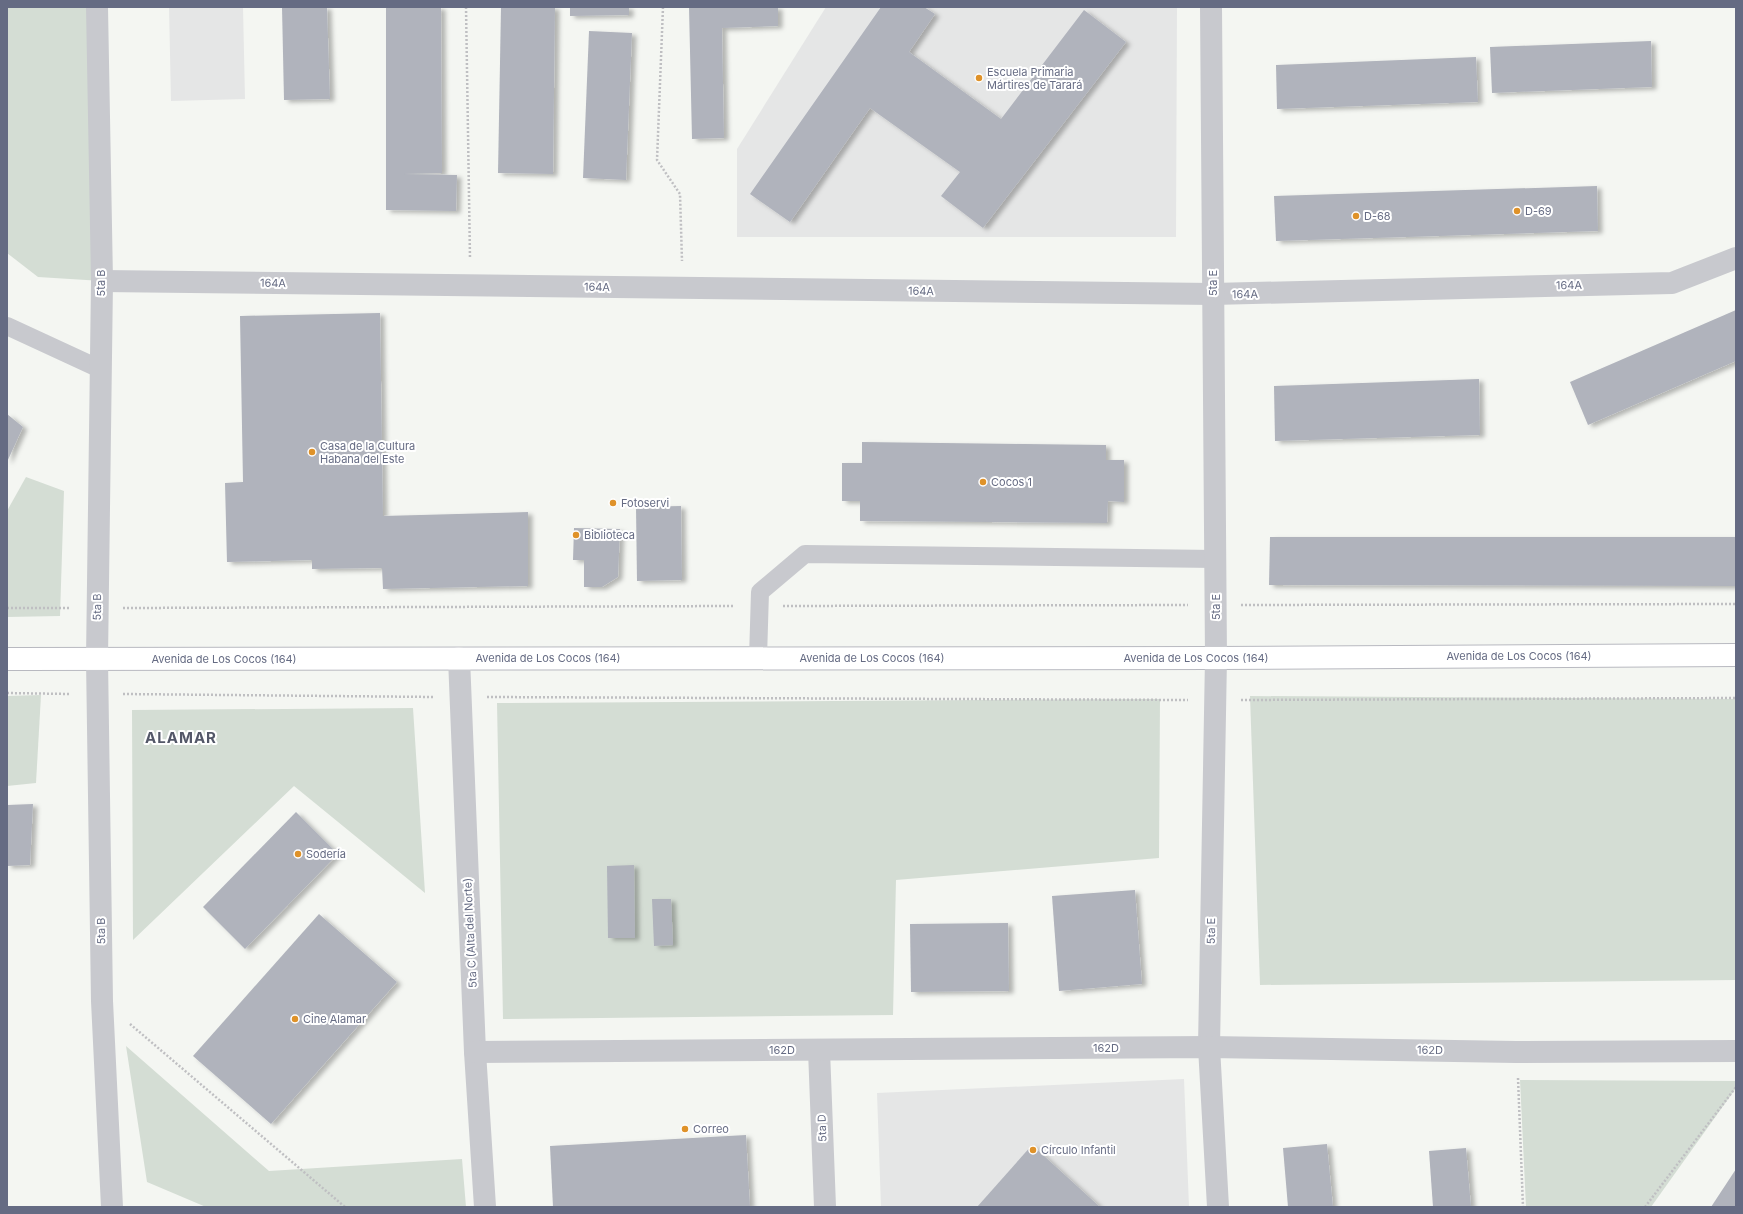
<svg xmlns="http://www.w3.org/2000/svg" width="1743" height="1214" font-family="Inter,sans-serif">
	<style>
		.built { fill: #e5e6e6 }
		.green { fill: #d4ddd4 }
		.building { fill: #b0b3bc; filter: url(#shadow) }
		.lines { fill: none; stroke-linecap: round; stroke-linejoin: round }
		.secondary-casing { stroke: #b8b9c0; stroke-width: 24 }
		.path { stroke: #bfbfc2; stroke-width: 2.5; stroke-dasharray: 2 2; stroke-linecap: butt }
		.service { stroke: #c8c9ce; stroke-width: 18 }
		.minor { stroke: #c8c9ce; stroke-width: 22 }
		.tertiary { stroke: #c8c9ce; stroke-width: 22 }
		.secondary { stroke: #fff; stroke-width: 22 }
		.poi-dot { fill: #df9229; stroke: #fff; stroke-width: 1.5 }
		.labels { text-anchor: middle; stroke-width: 4; stroke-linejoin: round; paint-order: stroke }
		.poi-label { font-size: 11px; fill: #656b83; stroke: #fff; text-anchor: start }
		.street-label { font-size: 11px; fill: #656b83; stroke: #fff }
		.district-label { font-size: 15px; font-weight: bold; letter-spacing: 1px; fill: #535768; stroke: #fff }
	</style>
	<defs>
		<filter id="shadow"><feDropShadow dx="4.5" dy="2.5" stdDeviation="2" flood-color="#0004"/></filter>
	</defs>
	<rect width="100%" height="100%" fill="#f4f6f2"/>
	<g class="built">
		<path d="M169,7h74l2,92 -74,2z"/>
		<path d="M826,7h351l-1,230h-439v-88z"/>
		<path d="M1184,1079l5,128h-308l-4,-114z"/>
	</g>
	<g class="green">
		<path d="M7,7h90l5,274 -64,-4 -31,-24z"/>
		<path d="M26,477l38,14 -4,125 -53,1v-106z"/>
		<path d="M41,695l-5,88 -29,3v-90z"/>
		<path d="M1250,696l486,3v281l-476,5z"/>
		<path d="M1160,699l-1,159 -263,22 -3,135 -390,4 -6,-316z"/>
		<path d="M413,708l12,185 -131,-107 -161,154 -1,-230z"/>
		<path d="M126,1046l143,125 193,-12 4,48h-260l-59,-25z"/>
		<path d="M1520,1080l216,1v7l-85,119h-125z"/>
	</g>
	<g class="building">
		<path d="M282,7h45l3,92 -46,1z"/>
		<path d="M386,7h55l1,166 -38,1 53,1 -1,36 -70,-1z"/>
		<path d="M501,7h54l-2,167 -55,-1z"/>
		<path d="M570,7h59v8l-59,1z"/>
		<path d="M689,7h89v19l-56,2 2,110 -32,1z"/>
		<path d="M881,7h43l11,7 -26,38 92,67 83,-109 42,32 -143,186 -42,-32 19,-24 -90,-64 -80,114 -40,-28z"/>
		<path d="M589,31l43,2 -6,147 -43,-2z"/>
		<path d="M1651,41l1,46 -160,6 -2,-46z"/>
		<path d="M1476,57l2,45 -201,7 -1,-44z"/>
		<path d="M1597,186l1,45 -322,10 -2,-45z"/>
		<path d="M1736,310v51l-148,64 -18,-43z"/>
		<path d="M380,313l3,203 145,-4v74l-145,3 -1,-21 -70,1v-9l-85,2 -2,-79 18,-1 -3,-166z"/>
		<path d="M1479,379l1,56 -205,6 -1,-55z"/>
		<path d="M7,414l16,13 -16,35z"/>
		<path d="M862,442l244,3v15h18v42l-16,-1 -1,22 -247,-2v-20h-18v-38h20z"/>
		<path d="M681,506l1,74 -45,1 -1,-74z"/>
		<path d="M574,528l46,1 -2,48 -16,10h-18v-27h-11z"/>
		<path d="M1270,537h466v49l-467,-1z"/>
		<path d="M33,804l-3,61 -23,1v-61z"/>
		<path d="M296,812l42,42 -93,95 -42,-42z"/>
		<path d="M634,865l1,73h-27l-1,-72z"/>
		<path d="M1135,890l7,94 -83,7 -7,-95z"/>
		<path d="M652,899h19l2,46 -19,1z"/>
		<path d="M319,914l78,68 -126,142 -78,-68z"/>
		<path d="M1008,923l1,68 -98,1 -1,-68z"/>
		<path d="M746,1135l4,72h-197l-3,-61z"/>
		<path d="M1327,1144l6,63h-45l-5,-59z"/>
		<path d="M1032,1145l68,62h-123z"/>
		<path d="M1466,1148l5,59h-38l-4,-56z"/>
		<path d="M1736,1169v38h-25z"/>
	</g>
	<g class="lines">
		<g class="secondary-casing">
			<path id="secondary" d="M7,659l1209,-1 520,-3"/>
		</g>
		<g class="path">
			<path d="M466,7l4,252"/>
			<path d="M663,7l-6,153 23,34 2,67"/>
			<path d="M1241,605l495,-1"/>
			<path d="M783,606l405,-1"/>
			<path d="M7,608h63"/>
			<path d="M123,608l611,-2"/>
			<path d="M7,693l63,1"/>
			<path d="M123,694l311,3"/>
			<path d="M487,697l701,3"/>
			<path d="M1241,700l495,-2"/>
			<path d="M130,1024l215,183"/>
			<path d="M1518,1078l5,129"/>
			<path d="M1645,1207l91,-120"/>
		</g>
		<g class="service">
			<path d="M7,326l93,43"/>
			<path d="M758,658l2,-66 45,-38 411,5"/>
		</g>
		<g class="minor">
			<path d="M97,7l5,274 -5,378 5,342 10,206"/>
			<path d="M102,281l1111,13 459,-11 64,-25"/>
			<path d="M459,658l16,394 10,155"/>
			<path d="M1216,658l-7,389 9,160"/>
			<path d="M819,1050l6,157"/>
			<path d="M475,1052l734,-5 307,5 220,-1"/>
		</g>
		<path class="tertiary" d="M1211,7l5,651"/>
		<use href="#secondary" class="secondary"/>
	</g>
	<g class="poi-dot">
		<circle cx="979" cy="78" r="4"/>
		<circle cx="1517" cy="211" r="4"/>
		<circle cx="1356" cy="216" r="4"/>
		<circle cx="312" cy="452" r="4"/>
		<circle cx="983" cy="482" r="4"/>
		<circle cx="613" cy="503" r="4"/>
		<circle cx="576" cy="535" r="4"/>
		<circle cx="298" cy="854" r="4"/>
		<circle cx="295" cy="1019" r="4"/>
		<circle cx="685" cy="1129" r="4"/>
		<circle cx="1033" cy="1150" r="4"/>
	</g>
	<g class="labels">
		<g class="poi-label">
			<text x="987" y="76">Escuela Primaria<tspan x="987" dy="13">Mártires de Tarará</tspan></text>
			<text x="1525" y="215">D-69</text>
			<text x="1364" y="220">D-68</text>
			<text x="320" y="450">Casa de la Cultura<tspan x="320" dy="13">Habana del Este</tspan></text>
			<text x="991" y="486">Cocos 1</text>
			<text x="621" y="507">Fotoservi</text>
			<text x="584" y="539">Biblioteca</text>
			<text x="306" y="858">Sodería</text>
			<text x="303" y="1023">Cine Alamar</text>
			<text x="693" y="1133">Correo</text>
			<text x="1041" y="1154">Círculo Infantil</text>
		</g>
		<g class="street-label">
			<text transform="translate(101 283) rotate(-90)" y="4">5ta B</text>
			<text transform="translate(273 283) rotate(1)" y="4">164A</text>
			<text transform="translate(1213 283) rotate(-90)" y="4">5ta E</text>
			<text transform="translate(1569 285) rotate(-1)" y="4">164A</text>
			<text transform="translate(597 287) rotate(1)" y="4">164A</text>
			<text transform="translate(921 291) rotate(1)" y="4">164A</text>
			<text transform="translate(1245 294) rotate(-1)" y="4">164A</text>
			<text transform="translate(97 607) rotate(-89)" y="4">5ta B</text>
			<text transform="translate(1216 607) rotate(-90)" y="4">5ta E</text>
			<text x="1519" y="660">Avenida de Los Cocos (164)</text>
			<text x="548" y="662">Avenida de Los Cocos (164)</text>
			<text x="872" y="662">Avenida de Los Cocos (164)</text>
			<text x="1196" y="662">Avenida de Los Cocos (164)</text>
			<text x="224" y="663">Avenida de Los Cocos (164)</text>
			<text transform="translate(101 931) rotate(-91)" y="4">5ta B</text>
			<text transform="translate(1211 931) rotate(-89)" y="4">5ta E</text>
			<text transform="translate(470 933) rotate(-93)" y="4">5ta C (Alta del Norte)</text>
			<text x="1106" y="1052">162D</text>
			<text x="782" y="1054">162D</text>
			<text transform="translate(1430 1050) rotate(1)" y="4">162D</text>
			<text transform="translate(822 1128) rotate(-92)" y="4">5ta D</text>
		</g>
		<g class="district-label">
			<text x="181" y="743">ALAMAR</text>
		</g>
	</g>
	<rect width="1743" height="1214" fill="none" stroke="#656b83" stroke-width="16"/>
</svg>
